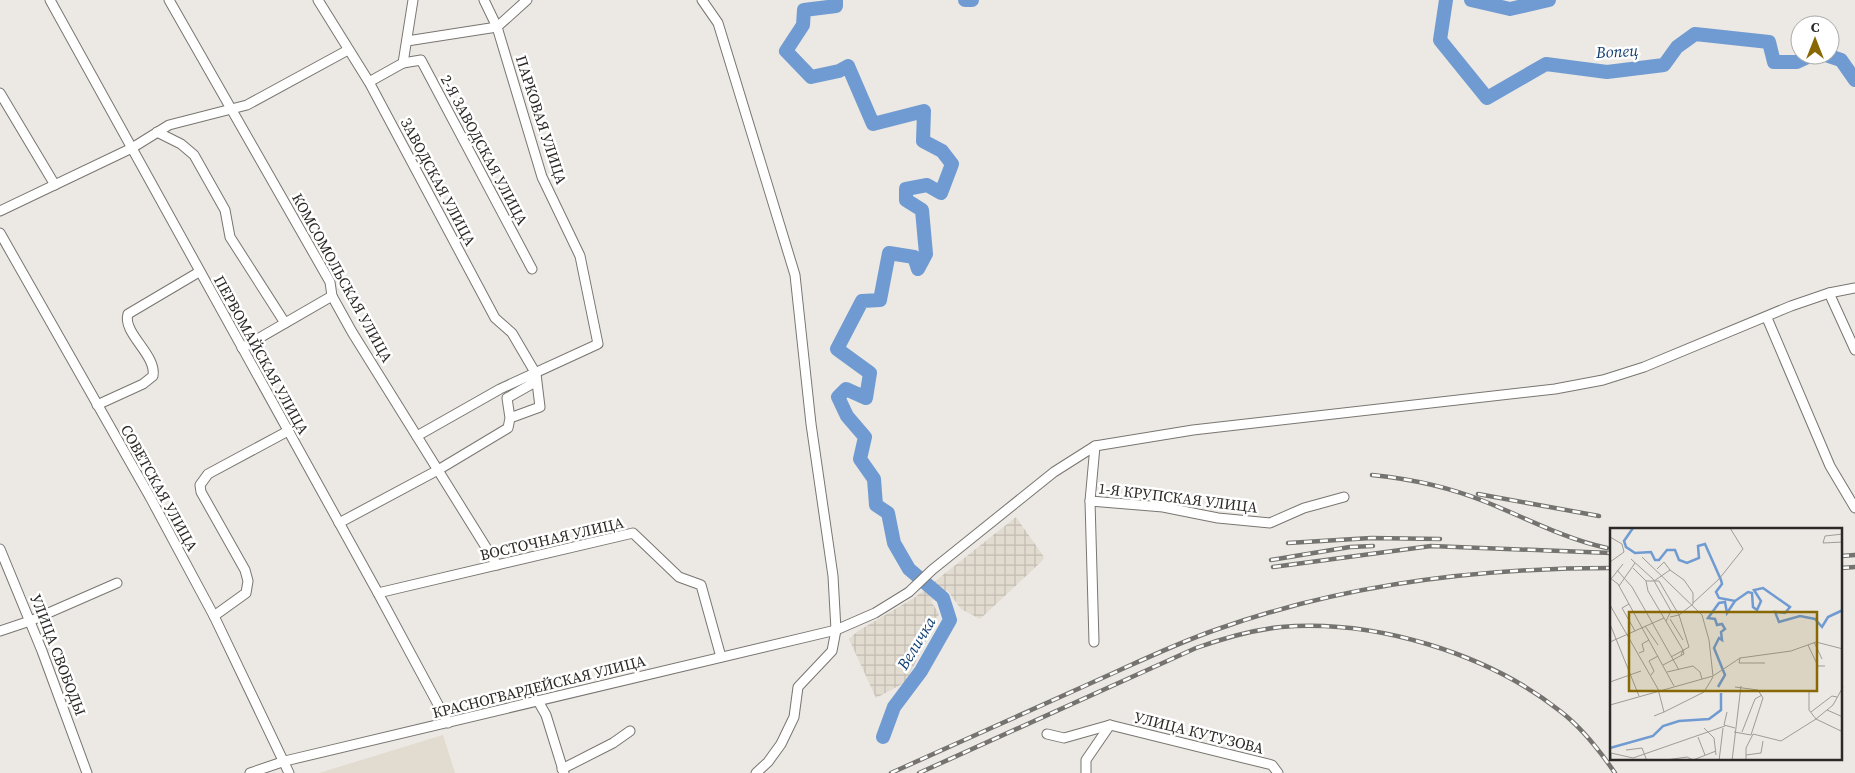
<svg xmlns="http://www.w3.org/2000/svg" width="1855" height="773" font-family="'Source Serif 4',serif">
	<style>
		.built { fill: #e2dbd0 }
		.industrial { fill: url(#industrial-grid) }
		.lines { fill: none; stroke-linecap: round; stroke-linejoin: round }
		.river { stroke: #6f9bd2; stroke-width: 14 }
		.minor-casing { stroke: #797671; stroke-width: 11 }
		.minor { stroke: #fff; stroke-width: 9 }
		.rail-casing { stroke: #75736f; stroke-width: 4.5 }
		.rail { stroke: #fff; stroke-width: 2.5; stroke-dasharray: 8; stroke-linecap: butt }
		.labels { text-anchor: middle; stroke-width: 5; stroke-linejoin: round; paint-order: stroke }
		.street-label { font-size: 15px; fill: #2c2a28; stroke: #fff }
		.water-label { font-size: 16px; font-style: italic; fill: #103d70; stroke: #fff }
		.inset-river { fill: none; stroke: #6f9bd2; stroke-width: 2.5 }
		.inset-road { fill: none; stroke: #9f9c98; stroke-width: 1 }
		.view { fill: #876804; fill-opacity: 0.15; stroke: #876804; stroke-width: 2.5 }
		.inset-edge { fill: none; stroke: #2c2a28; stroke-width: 2.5 }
	</style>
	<defs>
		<pattern id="industrial-grid" width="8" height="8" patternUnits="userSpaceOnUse" patternTransform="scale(1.25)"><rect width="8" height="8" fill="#e2dbd0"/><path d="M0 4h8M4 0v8" fill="none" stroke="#c2bcb3"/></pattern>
	</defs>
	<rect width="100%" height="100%" fill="#ece8e3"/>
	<path class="built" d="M443,735l12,38h-136z"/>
	<path class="industrial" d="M1016,517l28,40 -2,4 -62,58 -19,-10 -14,-19 -16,11 8,13 -33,68 -30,16 -27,-59 9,-8 56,-33z"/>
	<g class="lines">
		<g class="river">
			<path d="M836,0v6l-32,4 -1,15 -17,26 25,26 28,-6 9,-5 25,58 51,-13 -1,30 19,10 10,13 -11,29 -14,-8 -21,4v11l16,10 4,44 -8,15 -4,-12 -25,-4 -9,47 -18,1 -25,48 33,24 -4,25 -20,-9 -8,8 9,19 18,21 -5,22 14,20 2,26 12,8 6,30 15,26 34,29 7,22 -29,51 -27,36 -11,30"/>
			<path d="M965,0h7"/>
			<path d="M1446,0l-6,40 47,58 59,-34 61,8 57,-7 13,-18 18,-13 74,8 5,20h23l15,-7"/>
			<path d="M1471,0l39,9 39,-9"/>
			<path d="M1826,55l15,5 14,20"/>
		</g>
		<g class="minor-casing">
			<g id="minor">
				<path d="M50,0l328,593 70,130"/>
				<path d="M169,0l161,282 2,14 20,36 145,233"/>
				<path d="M318,0l51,82 126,236 17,15 24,41"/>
				<path d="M702,0l16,23 77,252 16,149 22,152 3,54 -4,21 -34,36 -4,30 -13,27 -13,18 -12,11"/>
				<path d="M407,41l90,-14 -13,-27"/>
				<path d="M403,63l18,-3 111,209"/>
				<path d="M369,82l34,-19 10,-63"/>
				<path d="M0,93l55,92"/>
				<path d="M157,132l24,12 13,11 31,55 5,27 55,86"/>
				<path d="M0,211l132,-63 37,-23 78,-20 101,-55"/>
				<path d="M0,233l150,264 64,119 75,157"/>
				<path d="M1829,293l26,57"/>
				<path d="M1767,318l63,148 25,42"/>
				<path d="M242,348l90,-52"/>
				<path d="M97,405l46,-21 10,-8c4,-21 -31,-43 -25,-62l71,-42"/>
				<path d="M417,436l83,-47 98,-45 -18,-88 -38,-79 -45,-150 30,-27"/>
				<path d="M1095,446l-5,55 73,6 55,11 52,5 34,-15 40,-11"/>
				<path d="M1090,501l4,141"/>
				<path d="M339,523l99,-53 70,-42 2,-10 30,-11 -4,-33 -6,11 -23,13 3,20"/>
				<path d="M0,549l42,102 45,122"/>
				<path d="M378,593l255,-60 46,44 22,8 20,72"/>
				<path d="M214,616l32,-23 2,-12 -3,-11 -44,-78 -1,-7 8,-11 80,-43"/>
				<path d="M0,631l30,-10 87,-38"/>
				<path d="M538,701l8,14 18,58"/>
				<path d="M1047,734l17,4 46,-13 162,40 6,8"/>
				<path d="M562,769l51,-26 17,-12"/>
				<path d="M250,773l35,-12 551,-131 39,-17 34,-21 23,-22 122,-98 41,-26 98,-16 362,-41 48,-9 41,-13 147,-61 38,-13 26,-5"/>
				<path d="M1086,773v-13l24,-35"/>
			</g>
		</g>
		<use href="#minor" class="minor"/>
		<g class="rail-casing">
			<g id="rail">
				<path d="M1372,475c40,4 77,12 114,27 40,16 79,37 121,46"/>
				<path d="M1478,494l121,22"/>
				<path d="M1288,543l83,-5 69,1"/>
				<path d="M1841,556l14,-1"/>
				<path d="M1271,560l79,-13 23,-1"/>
				<path d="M1273,567l158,-21 180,7"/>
				<path d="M1841,568l14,-1"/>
				<path d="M891,773c66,-30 132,-59 198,-89 43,-19 85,-40 129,-55 127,-45 259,-61 393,-61"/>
				<path d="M919,773l277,-125c28,-10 56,-18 85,-21 93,-8 206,26 279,84 21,16 40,40 55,62"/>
			</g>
		</g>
		<use href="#rail" class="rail"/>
	</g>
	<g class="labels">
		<g class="street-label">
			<text transform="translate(541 120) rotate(72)" y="5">ПАРКОВАЯ УЛИЦА</text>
			<text transform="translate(484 150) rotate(62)" y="5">2-Я ЗАВОДСКАЯ УЛИЦА</text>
			<text transform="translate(438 182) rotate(62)" y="5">ЗАВОДСКАЯ УЛИЦА</text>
			<text transform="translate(342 278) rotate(61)" y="5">КОМСОМОЛЬСКАЯ УЛИЦА</text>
			<text transform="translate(261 355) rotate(61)" y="5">ПЕРВОМАЙСКАЯ УЛИЦА</text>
			<text transform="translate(159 488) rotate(61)" y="5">СОВЕТСКАЯ УЛИЦА</text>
			<text transform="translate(1178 498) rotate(7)" y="5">1-Я КРУПСКАЯ УЛИЦА</text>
			<text transform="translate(552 539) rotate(-13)" y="5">ВОСТОЧНАЯ УЛИЦА</text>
			<text transform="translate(58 655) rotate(69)" y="5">УЛИЦА СВОБОДЫ</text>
			<text transform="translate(539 687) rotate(-14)" y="5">КРАСНОГВАРДЕЙСКАЯ УЛИЦА</text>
			<text transform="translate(1199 733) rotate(14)" y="5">УЛИЦА КУТУЗОВА</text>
		</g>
		<g class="water-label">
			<text transform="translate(1617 51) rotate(-3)" y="6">Вопец</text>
			<text transform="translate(916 643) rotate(-59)" y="6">Величка</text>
		</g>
	</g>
	<g transform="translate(1610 528)">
		<rect width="232" height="232" fill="#ece8e3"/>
		<path class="inset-river" d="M23,0l-9,13 2,6 9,6 16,-1 4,8h4l8,-10h8l4,10 8,3 12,-5 -1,-12 7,-2 16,36 1,4 -6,8 3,6 16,3 13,-9 4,1 1,14 4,3 4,-9 -7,-11 9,-2 27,19 -5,6 -10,-1 4,10 21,-6 15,3 7,8 6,-10 15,-7M108,159l7,-12 -11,-27 5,-10 3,2 -1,-8 4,-3 -3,-5 -5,1 -2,-6 -7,-1 11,-15 6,-1 2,11 8,-12M0,220l43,-12 10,-10 16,-5 30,-2 12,-9v-17"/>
		<path class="inset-road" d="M233,6l-18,2 -2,7 20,-1M0,9l12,7 2,8 -14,10M32,29l60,58 7,25 4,36M21,31l22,20 18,32 -5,10M23,40l13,13 2,10 35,59M47,41l7,-7 6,8M7,42l15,17 47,83M0,50l8,6 56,102M1,51l12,-15M36,53h8l16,-11 14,10 9,13v11l-14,11 10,32 -18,10M45,53h4l20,34 -9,2M9,58l16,-23M83,75l26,-24 24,-30 -13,-21M19,76l-7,4 13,23M0,77l48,84 6,23 -10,4M60,91l13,21M0,96l29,72M35,98l13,19M0,114l54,-24M204,114l8,17M198,117l10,21h7M29,125l5,-2 -2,-7 7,-4M130,130l-1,5h26M53,137l21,-11 -1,-4 -2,5M57,144l26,-6 7,6 2,7M41,147l3,-4 -5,-10 9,-5M0,154l31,-11M199,164v18l7,9 17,-14 10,-18M0,177l103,-29 27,-18 51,-7 25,-9 27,7M217,182l16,7M54,184l40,-20 9,-15M117,184l-3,13 11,3M201,184l21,-16 5,1M94,200l10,10 2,17M124,204l17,3 12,-37 -5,-8 -23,-3M132,204l13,-33 7,-4M88,209l7,18M16,222l16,-2 5,13M136,227l15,-2 2,-12M56,232l21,-3 6,3M83,232l23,-9M1,233v-8l22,5 92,-32M109,233l4,-33M122,233l9,-75M136,233v-13l7,-14 28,7 35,-22 27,13"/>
		<path class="view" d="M19,84h188v79h-188z"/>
		<rect width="232" height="232" class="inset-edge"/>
	</g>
	<g transform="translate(1815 40)"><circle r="24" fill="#ffffff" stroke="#abaaa9"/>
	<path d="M0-4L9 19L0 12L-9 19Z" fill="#876804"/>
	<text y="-8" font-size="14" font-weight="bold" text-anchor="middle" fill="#2c2a28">С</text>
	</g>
</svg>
